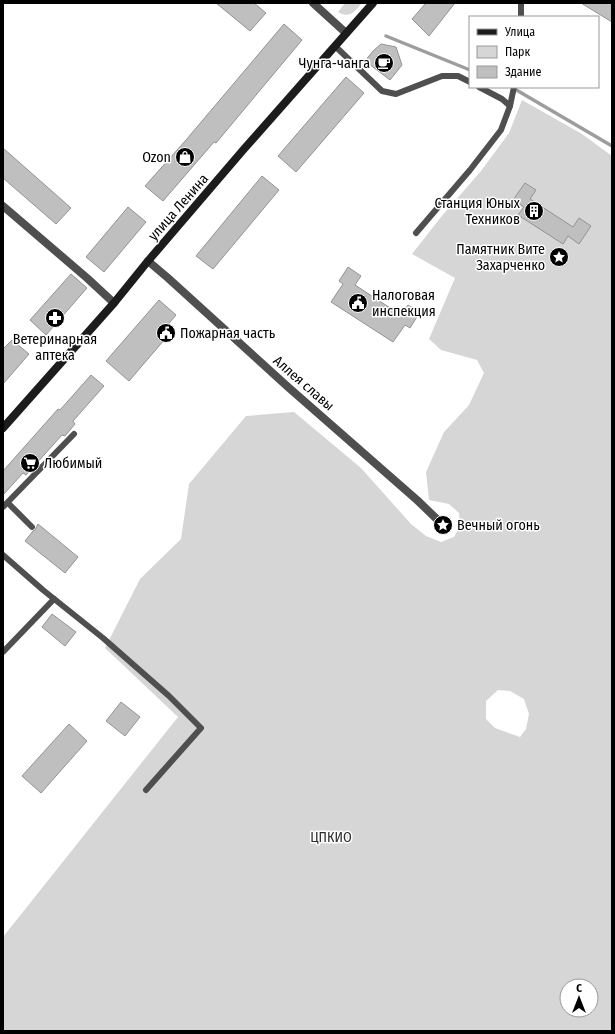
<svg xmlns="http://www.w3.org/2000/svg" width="615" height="1034" font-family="'Fira Sans Condensed',sans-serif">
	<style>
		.green { fill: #d6d6d6; fill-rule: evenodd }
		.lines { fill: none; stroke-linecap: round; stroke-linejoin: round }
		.stream { stroke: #9d9d9d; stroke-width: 3.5 }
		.building { fill: #bfbfbf; stroke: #939393 }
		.lane { stroke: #4f4f4f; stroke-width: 6 }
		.street { stroke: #4f4f4f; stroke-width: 8 }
		.secondary { stroke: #1c1c1c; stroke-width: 8 }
		.labels { text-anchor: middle; stroke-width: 3; stroke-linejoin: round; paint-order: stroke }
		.poi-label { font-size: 14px; fill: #000; stroke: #fff; text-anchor: end }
		.street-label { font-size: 14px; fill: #000; stroke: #fff }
		.park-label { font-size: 14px; fill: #2d2d2d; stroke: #fff }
	</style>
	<rect width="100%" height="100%" fill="#fff"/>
	<g class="green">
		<path d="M345,3h17c-8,9 -12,16 -24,9z"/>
		<path d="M522,100l60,34 30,22v875h-609v-94l175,-220 -73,-69 35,-69 41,-40 8,-55 57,-68 48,-4 67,56 50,56 15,12 15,6 13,-5 6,-11 -1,-13 -10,-9 -20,-4 -3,-28 18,-40 25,-27 15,-32 -7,-13 -36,-10 -12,-11 26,-61 -43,-24 29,-37 40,-46 28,-38zM498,690l12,1 14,8 5,15 -3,15 -6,8 -25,-9 -9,-9v-18zM567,986h24v24h-24z"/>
	</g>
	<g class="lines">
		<g class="stream">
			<path d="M386,36l84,34"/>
			<path d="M513,88l99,58"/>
		</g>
	</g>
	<g class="building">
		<path d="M216,3h38l12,10 -16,18z"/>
		<path d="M426,3h29l-26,33 -17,-17z"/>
		<path d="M581,3h31v19z"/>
		<path d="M284,24l18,16 -86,103 -2,-1 -51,59 -18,-15 41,-46z"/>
		<path d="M381,44l15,3 6,18 -12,15 -25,-19 8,-10z"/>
		<path d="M346,77l18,16 -68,79 -18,-16z"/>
		<path d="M3,148l68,60 -15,16 -53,-46z"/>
		<path d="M262,176l17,14 -66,79 -17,-13z"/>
		<path d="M525,183l11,7 -6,9 43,28 6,-9 12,8 -12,18 -11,-8 -5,8 -45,-29 6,-8 -11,-7z"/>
		<path d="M128,207l18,15 -42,50 -18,-15z"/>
		<path d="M348,267l13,9 -6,9 46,30 7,-10 12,7 -10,16 -5,-3 -12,17 -62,-40 12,-18 -4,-3z"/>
		<path d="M71,274l16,14 -41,47 -16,-15z"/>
		<path d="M159,300l17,15 -16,19 5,5 -36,42 -23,-20z"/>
		<path d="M12,340l17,14 -26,30v-35z"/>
		<path d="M91,375l13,11 -31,35 2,3 -10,12 -3,-1 -36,40 -3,-2 -20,22v-24l55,-62 2,1z"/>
		<path d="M38,524l40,33 -13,16 -40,-32 8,-10 2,-1z"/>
		<path d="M52,614l24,18 -11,14 -23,-19z"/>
		<path d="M121,702l19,15 -15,19 -19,-15z"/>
		<path d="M69,724l18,17 -46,52 -19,-17z"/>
	</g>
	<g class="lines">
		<g class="lane">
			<path d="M521,3v14"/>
			<path d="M335,46l47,45 14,3 46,-18h16l12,6"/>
			<path d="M510,106l4,-19"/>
			<path d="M416,233l54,-63 31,-40 9,-24 -8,-7 -23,-12"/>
			<path d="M8,503l24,24"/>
			<path d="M3,507l71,-73"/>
			<path d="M3,555l40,35 60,48 66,58 32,32 -55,62"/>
			<path d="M3,652l51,-53"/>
		</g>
		<g class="street">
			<path d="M313,3l33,30"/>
			<path d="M3,206l84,72 27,25"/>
			<path d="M148,261l20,17 120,109 129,113 26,25"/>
		</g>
		<path class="secondary" d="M3,428l111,-125 34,-42 96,-112 129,-146"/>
	</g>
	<defs>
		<g id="cafe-disc" transform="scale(1)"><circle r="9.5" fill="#000" stroke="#fff"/><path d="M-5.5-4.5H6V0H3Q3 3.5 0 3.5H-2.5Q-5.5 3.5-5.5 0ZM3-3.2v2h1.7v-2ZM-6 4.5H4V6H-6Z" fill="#fff"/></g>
		<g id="shop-disc" transform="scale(1)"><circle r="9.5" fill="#000" stroke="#fff"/><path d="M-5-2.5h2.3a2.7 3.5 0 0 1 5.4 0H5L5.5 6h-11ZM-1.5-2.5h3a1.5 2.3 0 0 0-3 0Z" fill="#fff"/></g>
		<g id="building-disc" transform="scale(1)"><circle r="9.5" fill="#000" stroke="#fff"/><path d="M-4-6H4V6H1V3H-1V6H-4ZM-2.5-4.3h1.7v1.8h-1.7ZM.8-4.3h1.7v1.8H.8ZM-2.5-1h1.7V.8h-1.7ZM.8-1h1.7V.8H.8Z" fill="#fff"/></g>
		<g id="sight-disc" transform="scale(1)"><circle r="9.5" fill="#000" stroke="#fff"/><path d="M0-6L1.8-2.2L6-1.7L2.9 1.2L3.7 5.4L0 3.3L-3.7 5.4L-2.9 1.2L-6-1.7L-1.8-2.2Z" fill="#fff"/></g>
		<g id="civic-disc" transform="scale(1)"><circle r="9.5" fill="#000" stroke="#fff"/><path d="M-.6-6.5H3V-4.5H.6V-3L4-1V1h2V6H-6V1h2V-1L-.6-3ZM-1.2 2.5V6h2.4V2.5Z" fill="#fff"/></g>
		<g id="pharmacy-disc" transform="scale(1)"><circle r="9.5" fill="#000" stroke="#fff"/><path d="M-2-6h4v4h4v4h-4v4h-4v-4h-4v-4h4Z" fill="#fff"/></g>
		<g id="supermarket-disc" transform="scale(1)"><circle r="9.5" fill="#000" stroke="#fff"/><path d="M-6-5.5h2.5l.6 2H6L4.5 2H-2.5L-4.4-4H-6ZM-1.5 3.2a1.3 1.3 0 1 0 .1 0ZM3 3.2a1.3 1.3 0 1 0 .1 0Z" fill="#fff"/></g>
	</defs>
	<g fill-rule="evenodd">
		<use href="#cafe-disc" x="384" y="63"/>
		<use href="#shop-disc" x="185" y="157"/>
		<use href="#building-disc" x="534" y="211"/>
		<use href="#sight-disc" x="559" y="257"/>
		<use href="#civic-disc" x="358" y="303"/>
		<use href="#pharmacy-disc" x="55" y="318"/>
		<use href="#civic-disc" x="166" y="333"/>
		<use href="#supermarket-disc" x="30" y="463"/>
		<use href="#sight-disc" x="443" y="525"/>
	</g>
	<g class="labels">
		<g class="poi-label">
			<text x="370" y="68">Чунга-чанга</text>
			<text x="171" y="162">Ozon</text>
			<text x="520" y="208">Станция Юных<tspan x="520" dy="16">Техников</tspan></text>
			<text x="545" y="254">Памятник Вите<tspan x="545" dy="16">Захарченко</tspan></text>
			<text x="372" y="300" text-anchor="start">Налоговая<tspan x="372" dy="16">инспекция</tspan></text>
			<text x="180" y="338" text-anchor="start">Пожарная часть</text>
			<text x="55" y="344" text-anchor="middle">Ветеринарная<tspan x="55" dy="16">аптека</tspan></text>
			<text x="44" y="468" text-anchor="start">Любимый</text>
			<text x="457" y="530" text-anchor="start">Вечный огонь</text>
		</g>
		<g class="street-label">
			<text transform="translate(178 207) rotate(-49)" y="5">улица Ленина</text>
			<text transform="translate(304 383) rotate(41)" y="5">Аллея славы</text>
		</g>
		<g class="park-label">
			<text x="331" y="842">ЦПКИО</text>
		</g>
	</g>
	<rect width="615" height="1034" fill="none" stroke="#000000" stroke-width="8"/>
	<rect x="469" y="16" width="130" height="72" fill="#ffffff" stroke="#999999"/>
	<rect x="477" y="29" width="20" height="6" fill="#1c1c1c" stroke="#999999"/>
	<text x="505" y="36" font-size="12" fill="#000000">Улица</text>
	<rect x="477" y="46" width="20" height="12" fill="#d6d6d6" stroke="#999999"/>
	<text x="505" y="56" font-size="12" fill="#000000">Парк</text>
	<rect x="477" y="66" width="20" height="12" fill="#bfbfbf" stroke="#999999"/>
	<text x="505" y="76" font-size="12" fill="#000000">Здание</text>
	<g transform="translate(579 998)"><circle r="19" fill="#ffffff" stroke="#999999"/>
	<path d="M0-3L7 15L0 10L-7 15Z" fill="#000000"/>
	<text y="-6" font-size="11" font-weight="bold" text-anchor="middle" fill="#000000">С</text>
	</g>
</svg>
